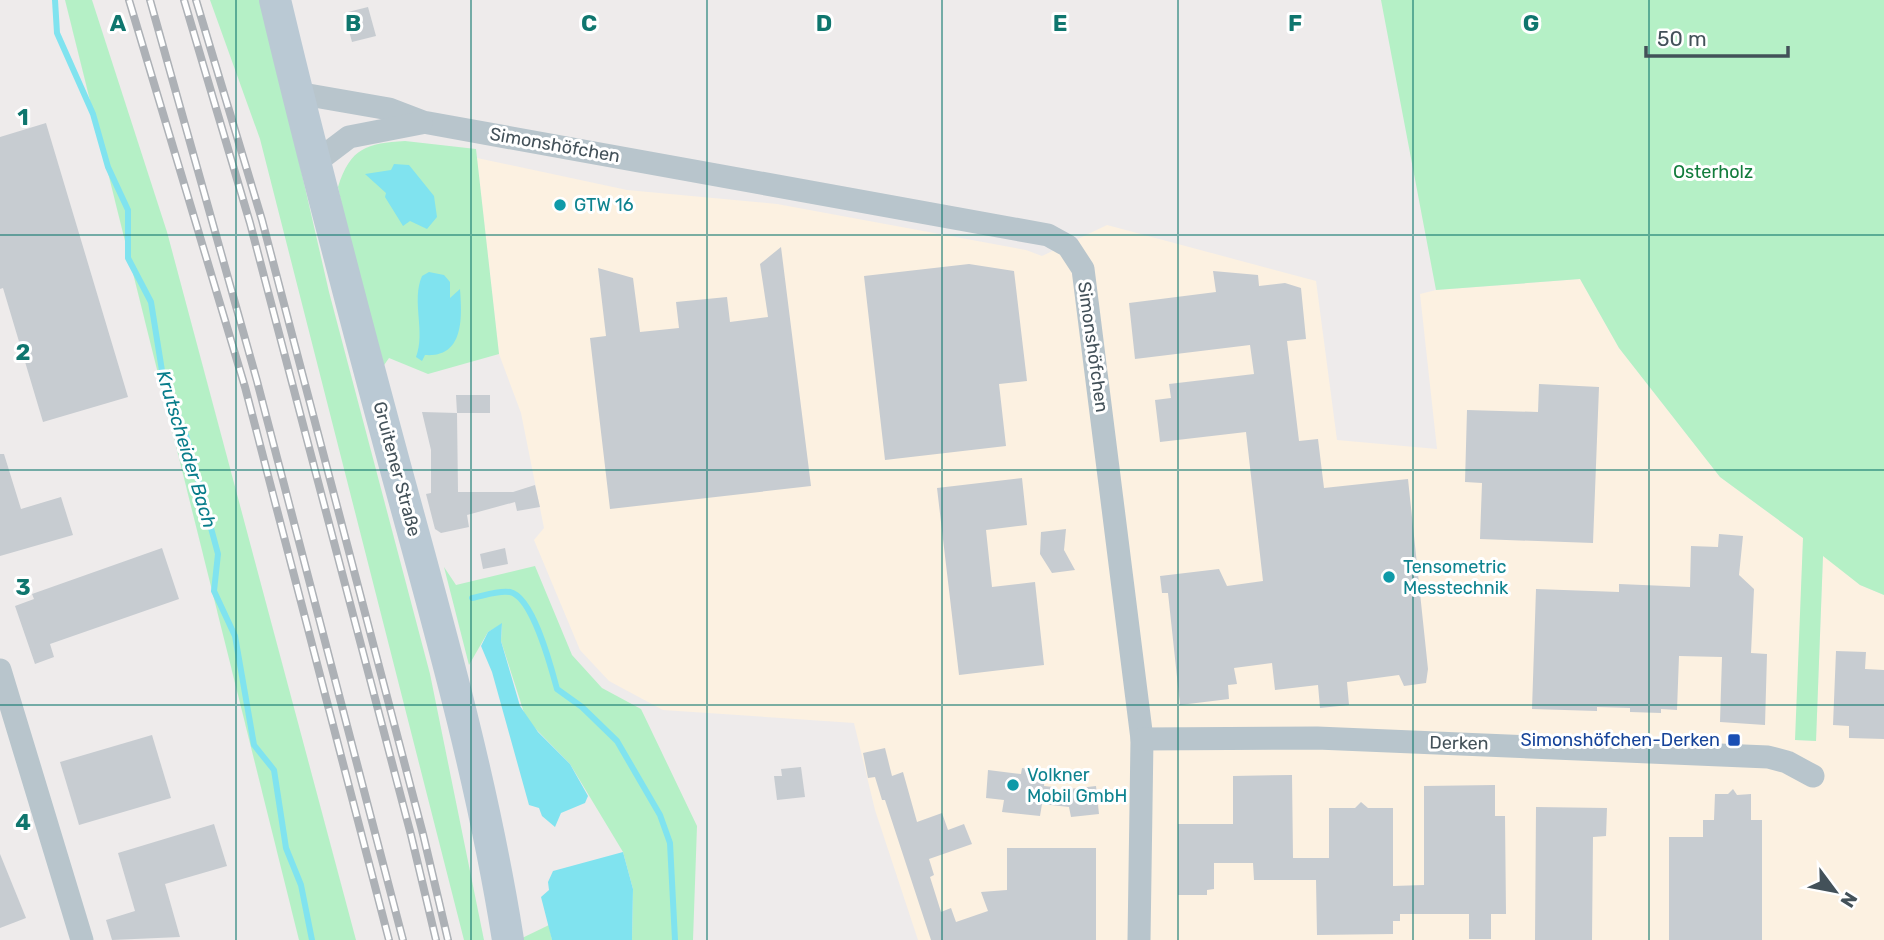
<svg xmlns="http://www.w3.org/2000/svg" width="1884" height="940" font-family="Rubik,sans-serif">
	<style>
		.commercial { fill: #fcf1e1 }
		.green { fill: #b5f0c6 }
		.water { fill: #80e3ef }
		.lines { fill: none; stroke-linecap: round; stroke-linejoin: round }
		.stream { stroke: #80e3ef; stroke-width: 6 }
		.building { fill: #c7ccd1 }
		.street { stroke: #b8c5cc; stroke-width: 23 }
		.secondary { stroke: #bac9d4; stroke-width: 32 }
		.rail-casing { stroke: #adb1b6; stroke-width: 8 }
		.rail { stroke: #fff; stroke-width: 5; stroke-dasharray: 16; stroke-linecap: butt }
		.grid { fill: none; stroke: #0f766e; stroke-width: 2; stroke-opacity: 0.55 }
		.culture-dot { fill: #0f9aa8; stroke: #fff; stroke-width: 2.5 }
		.transit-dot { fill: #1a4fb4; stroke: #fff; stroke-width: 2.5 }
		.labels { text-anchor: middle; stroke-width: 6; stroke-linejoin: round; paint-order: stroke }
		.street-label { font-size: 18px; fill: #435159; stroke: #fff }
		.park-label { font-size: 18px; fill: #127c3c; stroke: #fff }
		.culture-label { font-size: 18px; fill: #0d838f; stroke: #fff; text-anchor: start }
		.transit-label { font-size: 18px; fill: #164399; stroke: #fff; text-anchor: end }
		.water-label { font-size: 19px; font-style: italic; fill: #087d8b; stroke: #fff }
		.grid-label { font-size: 23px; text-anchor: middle; font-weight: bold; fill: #0f766e; stroke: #fff; stroke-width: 6; stroke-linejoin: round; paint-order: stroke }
	</style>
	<rect width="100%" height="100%" fill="#eeebeb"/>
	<path class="commercial" d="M477,158l150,32 150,14 249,46 16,6 65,-31 209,56 21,159 100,9 -17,-155 16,-4 144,-11 39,69 101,129 83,61 -7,202 20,1 7,-186 37,30 24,10v345h-966l-43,-130 -21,-87 -191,-13 -54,-29 -29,-31 -46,-110 10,-12 -23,-115 -22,-59z"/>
	<g class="green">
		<path d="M65,0h27l75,232 189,708h-57z"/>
		<path d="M210,0h52l67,292 101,382 54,266h-20l-204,-801z"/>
		<path d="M1381,0h503v595l-24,-10 -37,-29 -7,185 -21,-1 8,-202 -83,-61 -101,-129 -39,-69 -144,11z"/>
		<path d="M405,141l71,8 23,205 -71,20 -39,-16 -12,17 -39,-188c12,-39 29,-44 67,-46z"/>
		<path d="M535,566l37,89 30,33 39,21 56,117 -4,114h-61l1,-51 -10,-37 -53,-88 -44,-45 -25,-78 1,-17 -14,8 -19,33 -25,-98 12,18z"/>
		<path d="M549,925l3,15h-34z"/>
	</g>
	<g class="water">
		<path d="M394,164l15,1 25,31 3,21 -10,12 -17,-8 -7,5 -18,-29 1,-4 -21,-19 26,-4z"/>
		<path d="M429,272l15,3 6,7v16l10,-9c2,27 5,69 -35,66l-3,6 -6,-4c10,-25 -5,-56 6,-81z"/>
		<path d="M502,623l-1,18 19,65 18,26 32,32 18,32 -3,7 -24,10 -6,14 -13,-11 -3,-8 -10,-3 -37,-133 -11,-26 7,-14z"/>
		<path d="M623,852l10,37 -1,51h-80l-11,-43 8,-7 -1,-8 5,-11z"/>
	</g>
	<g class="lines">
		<g class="stream">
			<path d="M55,0l2,33 36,81 15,53 20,43v48l23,44 12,75 23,58 32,119 -4,37 21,45 19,109 20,25 12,78 15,37 11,55"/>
			<path d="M472,598c11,-2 26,-8 38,-6 23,5 41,75 47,97l25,18 35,34 43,74 10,28 5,97"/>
		</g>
	</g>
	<g class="building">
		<path d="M368,7l8,29 -24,6 -8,-29z"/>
		<path d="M46,123l82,274 -85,25 -40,-134 -3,1v-152z"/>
		<path d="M781,247l30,239 -201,23 -20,-171 16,-2 -8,-68 35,10 7,54 39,-4 -3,-26 51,-5 3,25 38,-5 -8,-53z"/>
		<path d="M969,264l45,7 13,110 -28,3 7,62 -121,14 -21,-184z"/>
		<path d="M1213,271l45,4 1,11 26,-3 16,5 5,51 -19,2 12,100 19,-2 6,49 84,-9 20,190 -2,14 -22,3 -5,-11 -52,7 2,23 -29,3 -2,-23 -43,5 -3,-27 -38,5 3,16 -9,1 1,14 -49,6 -12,-112h-6l-2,-17 59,-7 8,17 36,-5 -17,-149 -86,10 -5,-42 16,-2 -2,-14 85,-10 -4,-29 -115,14 -6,-56 87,-11z"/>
		<path d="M1539,384l60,3 -6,156 -113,-4 2,-56 -17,-1 2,-72 71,2z"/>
		<path d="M456,395h34v18h-33l1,79h55l22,-7 5,22 -23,4 -2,-9 -48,13 2,12 -28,6 -6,-4 -9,-35 5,-1v-43l-9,-38 35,1z"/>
		<path d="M0,454h4l17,55 40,-12 12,38 -73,21z"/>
		<path d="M1022,478l5,47 -41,5 6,57 43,-5 9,83 -85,10 -22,-187z"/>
		<path d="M1066,529l-2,21 11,20 -23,3 -12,-19 1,-22z"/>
		<path d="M1719,534l24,2 -4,39 15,14 -3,64 16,1 -2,71 -45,-3 2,-65 -43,-1 -2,54 -16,-1v4l-31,-1v-4l-33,-1v4l-65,-2 4,-120 83,3v-8l71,3 1,-41 27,1z"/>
		<path d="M162,548l17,51 -129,45 4,13 -19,7 -20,-58 19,-7 -2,-5z"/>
		<path d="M505,548l3,16 -25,5 -3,-15z"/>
		<path d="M1836,651l30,1 -1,17 19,1v69l-35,-1v-12l-16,-1z"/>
		<path d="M152,735l19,63 -92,27 -19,-63z"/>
		<path d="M885,748l7,28 11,-4 14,50 25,-9 6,17 16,-6 8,20 -43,15 5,16 -4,2 11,35 10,-4 5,14 32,-11 -7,-19 26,-2v-42h89v92h-165l-46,-140h-3l-7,-23 -7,1 -5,-25z"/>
		<path d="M801,767l4,30 -28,3 -3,-24h8l-1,-7z"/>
		<path d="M1022,768l23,3 -1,15 9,1 -1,4 44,-5 3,28 -28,3 -2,-10 -27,-3 -2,12 -38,-4 2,-12 -18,-2 2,-28 33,4z"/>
		<path d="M1292,775l1,83h36v-50h26l6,-6 7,6h25v78l31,-1v-99l71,-1v31h10l1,98h-15v25h-22v-25h-69v7h-7v13l-76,1 -1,-55h-62l-1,-17h-39v26l-7,1v5h-29v-71h55v-48z"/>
		<path d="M1733,789l4,6 14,-1v26h11v120h-93v-103h34v-17h11l1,-26h13z"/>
		<path d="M1536,807l71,1 -1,28 -13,1 -1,103h-57z"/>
		<path d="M214,824l13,42 -62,18 15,53 -68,3 -6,-20 29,-9 -17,-58z"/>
		<path d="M0,854l26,64 -26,10z"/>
	</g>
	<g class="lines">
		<g class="street">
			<path d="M297,93l92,16 34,13 625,113 20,11 15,23 59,470 -3,201"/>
			<path d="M316,162l33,-25 72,-14"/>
			<path d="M0,670l82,270"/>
			<path d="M1142,739l175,-1 451,19 19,5 26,14"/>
		</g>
		<path class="secondary" d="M275,0c38,160 80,318 123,477 42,153 85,305 110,463"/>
		<g class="rail-casing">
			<g id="rail">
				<path d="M129,0l116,387 144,553"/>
				<path d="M150,0l107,381 146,559"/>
				<path d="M184,0l66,223 161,612 25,105"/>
				<path d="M196,0l66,220 161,614 25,106"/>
			</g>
		</g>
		<use href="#rail" class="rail"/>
	</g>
	<path class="grid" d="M236,0v940M471,0v940M707,0v940M942,0v940M1178,0v940M1413,0v940M1649,0v940M0,235h1884M0,470h1884M0,705h1884"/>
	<g class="culture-dot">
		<circle cx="560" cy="205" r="7"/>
		<circle cx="1389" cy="577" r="7"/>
		<circle cx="1013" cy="785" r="7"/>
	</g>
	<rect class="transit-dot" x="1727" y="733" width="14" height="14" rx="3.5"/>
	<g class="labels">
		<g class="street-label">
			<text transform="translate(555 145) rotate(10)" y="6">Simonshöfchen</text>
			<text transform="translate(1093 347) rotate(82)" y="6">Simonshöfchen</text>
			<text transform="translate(397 469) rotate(75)" y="6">Gruitener Straße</text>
			<text transform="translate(1459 743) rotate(1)" y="6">Derken</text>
		</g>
		<g class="park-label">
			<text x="1713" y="178">Osterholz</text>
		</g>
		<g class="culture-label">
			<text x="574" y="211">GTW 16</text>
			<text x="1403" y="573">Tensometric<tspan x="1403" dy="21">Messtechnik</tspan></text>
			<text x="1027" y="781">Volkner<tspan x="1027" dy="21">Mobil GmbH</tspan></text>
		</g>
		<g class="transit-label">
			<text x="1720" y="746">Simonshöfchen-Derken</text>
		</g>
		<g class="water-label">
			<text transform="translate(187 449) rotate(73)" y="7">Krutscheider Bach</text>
		</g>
	</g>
	<g class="grid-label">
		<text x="118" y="31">A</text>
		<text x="353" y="31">B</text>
		<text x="589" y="31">C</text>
		<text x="824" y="31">D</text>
		<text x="1060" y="31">E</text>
		<text x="1295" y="31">F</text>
		<text x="1531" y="31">G</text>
		<text x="23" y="125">1</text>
		<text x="23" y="360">2</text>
		<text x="23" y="595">3</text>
		<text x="23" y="830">4</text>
	</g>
	<g transform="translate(1835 891) rotate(122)" stroke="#ffffff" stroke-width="5" paint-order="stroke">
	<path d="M0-5L12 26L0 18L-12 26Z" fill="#435159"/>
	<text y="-10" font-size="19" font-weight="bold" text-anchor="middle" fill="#435159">N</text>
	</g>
	<path d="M1646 46v10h142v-10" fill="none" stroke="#435159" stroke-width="3.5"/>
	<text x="1657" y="46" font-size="21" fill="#435159" stroke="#ffffff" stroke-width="5" paint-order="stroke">50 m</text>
</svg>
